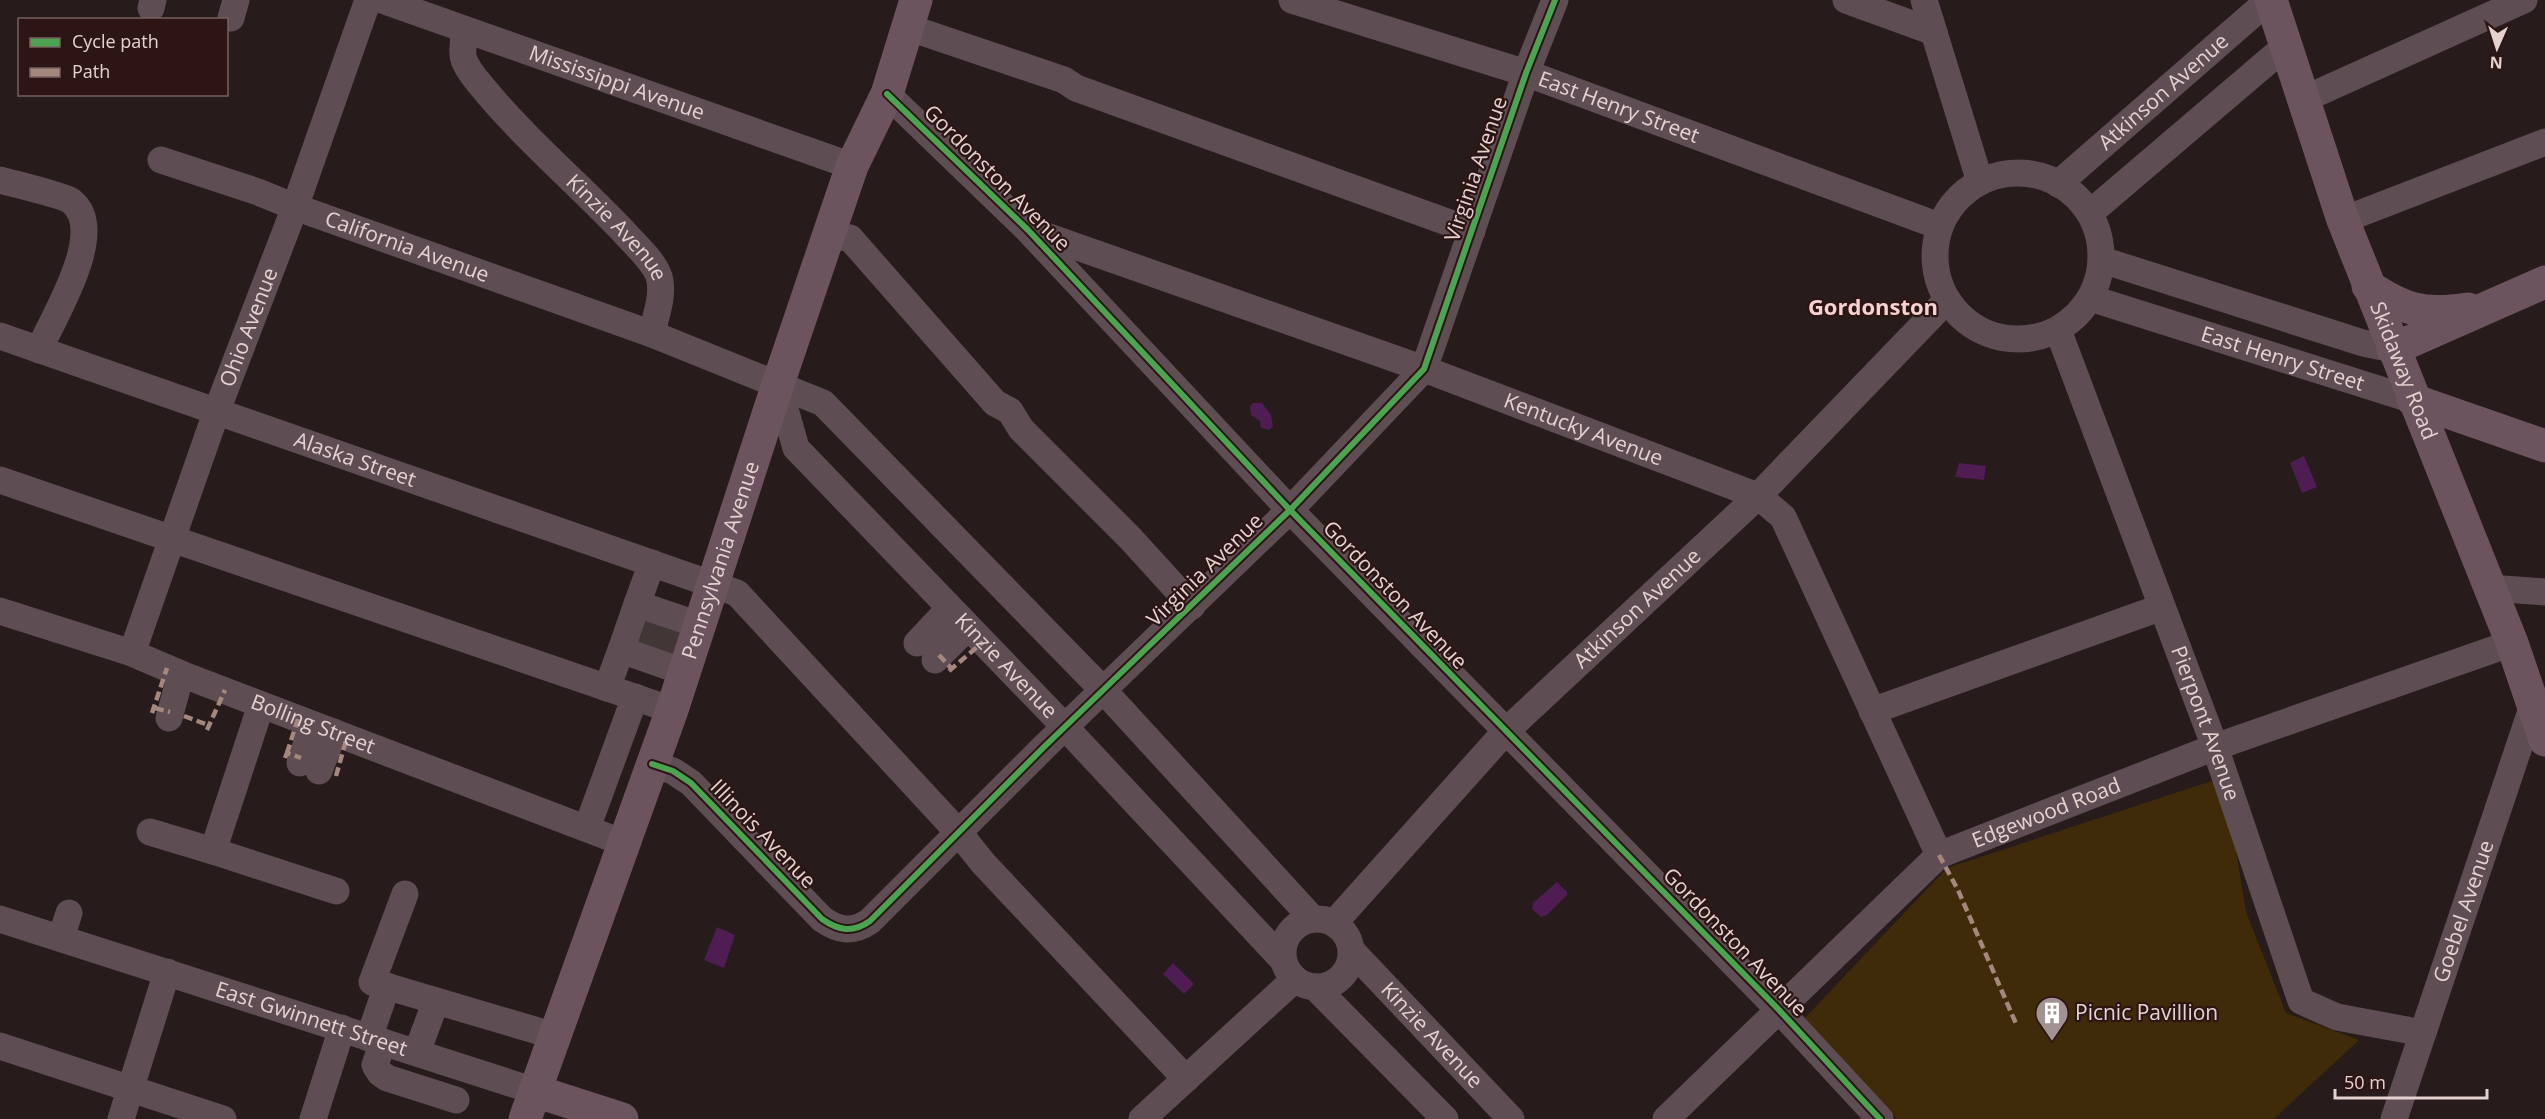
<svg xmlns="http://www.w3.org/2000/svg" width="2545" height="1119" font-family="'Open Sans',sans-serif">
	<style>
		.green { fill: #3f2b09 }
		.water { fill: #4f1c53 }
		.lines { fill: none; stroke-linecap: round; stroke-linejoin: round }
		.minor-tunnel { stroke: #433636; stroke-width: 27; stroke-dasharray: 27 14; stroke-linecap: butt }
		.minor { stroke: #5e4d53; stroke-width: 27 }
		.major { stroke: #6c545f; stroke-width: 33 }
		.quiet { stroke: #a5887d; stroke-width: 4.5; stroke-dasharray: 9 4.5; stroke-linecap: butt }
		.cycleway-casing { stroke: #2d1515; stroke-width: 10 }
		.cycleway { stroke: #4ca352; stroke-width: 6 }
		.labels { text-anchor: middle; stroke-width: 4.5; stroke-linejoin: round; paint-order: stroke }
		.street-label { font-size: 21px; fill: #e4d2d1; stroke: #2d1515 }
		.poi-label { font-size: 21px; fill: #e4d2d1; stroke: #2d1515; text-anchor: start }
		.neighbourhood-label { font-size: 22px; font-weight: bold; fill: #f6d2d2; stroke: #2d1515 }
	</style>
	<rect width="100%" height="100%" fill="#271b1b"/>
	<path class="green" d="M2224,777l22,135 40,101 73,27 -85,79h-377l-97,-96 147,-155z"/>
	<g class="water">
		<path d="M1253,403h9l9,12 2,11 -4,4 -8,-2 -1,-7 -9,-6 -1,-9z"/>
		<path d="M2304,456l13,31 -15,6 -12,-30z"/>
		<path d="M1959,463l27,3 -2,14 -29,-3z"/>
		<path d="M1557,882l10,10v3l-20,20 -6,2 -9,-8 1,-6z"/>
		<path d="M717,927l18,8 -11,33 -20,-8z"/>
		<path d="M1173,963l21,21 -10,10 -21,-20z"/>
	</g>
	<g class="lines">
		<g class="minor-tunnel">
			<path d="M644,645l9,-28"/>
			<path d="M663,652l9,-27"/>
		</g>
		<g class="minor">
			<path id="s1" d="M382,0l470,166"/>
			<path id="s2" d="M1292,0l234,73 413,153"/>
			<path d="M1846,0l88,32"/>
			<path d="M1924,0l56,182"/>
			<path d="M151,8l2,-8"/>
			<path d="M231,18l5,-18"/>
			<path d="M907,27l157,53 12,8 396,143"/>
			<path id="s3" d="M461,30c6,10 -1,20 3,30 3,8 10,17 15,23 43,53 96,98 143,147 11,13 36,34 38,51 3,19 -5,35 -8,53"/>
			<path d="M887,94l141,136 262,280 489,500 101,109"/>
			<path d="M2302,100l222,-100"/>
			<path id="s4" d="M161,160l97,32 37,15 357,127 171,69 281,288 208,227"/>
			<circle cx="2018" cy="256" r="83"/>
			<path d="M0,180c14,4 62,15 71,21 38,29 -18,116 -32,149"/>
			<path id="s5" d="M2058,184l211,-184"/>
			<path d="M2090,213l197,-168"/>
			<path d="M2343,220l202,-78"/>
			<path id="s6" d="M1032,231l392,138 334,127 25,21 156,338"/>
			<path d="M829,236l21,2 145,165 15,8 11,18 109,109 62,68"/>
			<path d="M2102,260l261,83 30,6"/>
			<path id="s7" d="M2090,298l323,102"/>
			<path id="s8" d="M2058,330l157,417 86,254 36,16 86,16"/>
			<path id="s9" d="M0,336l737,257 222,240 24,30 203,216"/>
			<path id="s10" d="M778,384l18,64 270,280 217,232"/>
			<path d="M0,480l672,230"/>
			<path d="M652,563l-15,41 62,21"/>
			<path d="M2490,588l55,4"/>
			<path id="s11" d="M0,611l132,42 49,21 443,169"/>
			<path d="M917,643l33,-35"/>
			<path d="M621,650l16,-46"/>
			<path id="s12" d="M132,653l84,-240 79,-206 73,-207"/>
			<path d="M935,660l33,-33"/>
			<path d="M607,688l14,-38 63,22"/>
			<path d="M1872,711l290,-104"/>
			<path d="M169,718l12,-44"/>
			<path d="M300,763l13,-38"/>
			<path d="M652,764l21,7 18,12 131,136c17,12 31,14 48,2l175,-175 245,-236 134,-141 102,-296 29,-73"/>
			<path d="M319,771l15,-39"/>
			<path d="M587,828l48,-131"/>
			<path d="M150,832l63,19 48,-146"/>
			<path d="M213,851l123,40"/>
			<path d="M405,894l-33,88 183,54"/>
			<circle cx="1317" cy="953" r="34"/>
			<path id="s13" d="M0,919l535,172"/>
			<path id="s14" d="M1335,922l170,-190 253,-236 188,-195"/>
			<path d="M61,938l8,-25"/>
			<path id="s15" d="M1352,951l159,168"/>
			<path d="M1315,987l130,132"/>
			<path d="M369,1038l18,-52"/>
			<path d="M383,1042l-8,23 5,8 7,5 69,22"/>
			<path d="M0,1046l223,73"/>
			<path d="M417,1052l19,-51"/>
			<path d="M121,1119l46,-147"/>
			<path d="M313,1119l29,-91"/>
			<path d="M1142,1119l153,-140"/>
			<path id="s16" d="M1666,1119l273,-264 276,-108 297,-104"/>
			<path id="s17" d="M2394,1119l139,-414"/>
		</g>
		<g class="major">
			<path id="s18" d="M2271,0l72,220 169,423 33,97"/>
			<path d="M2368,286c37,24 55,30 100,23"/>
			<path d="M2393,349l152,-67"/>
			<path d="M2413,400l132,46"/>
			<path d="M535,1091l87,28"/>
			<path id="s19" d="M525,1119l147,-409 106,-326 74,-218 35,-72 29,-94"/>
		</g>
		<g class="quiet">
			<path d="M939,655l13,14"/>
			<path d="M949,671l34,-29"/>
			<path d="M155,708l15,4"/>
			<path d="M152,713l15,-45"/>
			<path d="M184,716l24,9"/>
			<path d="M207,730l18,-40"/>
			<path d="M287,753l11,-34"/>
			<path d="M285,758l2,-5 14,5"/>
			<path d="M336,776l11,-39"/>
			<path d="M1939,855l19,35 59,136"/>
		</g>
		<g class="cycleway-casing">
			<g id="cycleway">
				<path d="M887,94l141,136 262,280 489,500 101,109"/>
				<path d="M652,764l21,7 18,12 131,136c17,12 31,14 48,2l175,-175 245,-236 134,-141 102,-296 29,-73"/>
			</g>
		</g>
		<use href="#cycleway" class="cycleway"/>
	</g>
	<defs>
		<g id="building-pin" transform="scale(1.725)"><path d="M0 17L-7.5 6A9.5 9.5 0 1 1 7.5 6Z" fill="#a29291" stroke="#2d1515"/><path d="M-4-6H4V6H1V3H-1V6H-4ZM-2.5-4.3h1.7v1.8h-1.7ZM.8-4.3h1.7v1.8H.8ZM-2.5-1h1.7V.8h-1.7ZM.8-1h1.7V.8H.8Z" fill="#fff"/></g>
	</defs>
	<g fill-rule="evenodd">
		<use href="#building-pin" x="2052" y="1013"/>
	</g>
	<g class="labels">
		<g class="street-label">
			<text dy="7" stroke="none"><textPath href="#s1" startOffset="249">Mississippi Avenue</textPath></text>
			<text dy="7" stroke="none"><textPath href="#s5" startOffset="140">Atkinson Avenue</textPath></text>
			<text dy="7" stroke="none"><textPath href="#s2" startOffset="344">East Henry Street</textPath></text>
			<text transform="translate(1476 169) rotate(-71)" y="7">Virginia Avenue</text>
			<text transform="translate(997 178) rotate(45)" y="7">Gordonston Avenue</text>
			<text dy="7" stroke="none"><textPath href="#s3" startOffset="258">Kinzie Avenue</textPath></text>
			<text dy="7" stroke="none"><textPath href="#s4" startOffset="261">California Avenue</textPath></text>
			<text dy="7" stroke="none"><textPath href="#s12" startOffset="346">Ohio Avenue</textPath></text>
			<text dy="7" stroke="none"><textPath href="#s7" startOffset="202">East Henry Street</textPath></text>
			<text dy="7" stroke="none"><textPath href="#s18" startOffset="394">Skidaway Road</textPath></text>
			<text dy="7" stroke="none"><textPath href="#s6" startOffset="586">Kentucky Avenue</textPath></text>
			<text dy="7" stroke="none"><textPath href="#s9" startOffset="376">Alaska Street</textPath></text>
			<text dy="7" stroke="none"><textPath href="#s19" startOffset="592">Pennsylvania Avenue</textPath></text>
			<text transform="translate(1205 570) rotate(-44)" y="7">Virginia Avenue</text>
			<text transform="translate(1395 595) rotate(46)" y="7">Gordonston Avenue</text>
			<text dy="7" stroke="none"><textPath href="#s14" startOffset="436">Atkinson Avenue</textPath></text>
			<text dy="7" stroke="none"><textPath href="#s10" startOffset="369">Kinzie Avenue</textPath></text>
			<text dy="7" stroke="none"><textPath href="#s11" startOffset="333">Bolling Street</textPath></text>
			<text dy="7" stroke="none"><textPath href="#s8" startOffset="420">Pierpont Avenue</textPath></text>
			<text dy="7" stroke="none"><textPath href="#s16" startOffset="495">Edgewood Road</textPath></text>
			<text transform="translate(763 834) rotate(46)" y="7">Illinois Avenue</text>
			<text dy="7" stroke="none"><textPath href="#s17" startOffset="219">Goebel Avenue</textPath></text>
			<text transform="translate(1735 942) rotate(46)" y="7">Gordonston Avenue</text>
			<text dy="7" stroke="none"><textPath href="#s13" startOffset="327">East Gwinnett Street</textPath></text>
			<text dy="7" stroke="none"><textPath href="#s15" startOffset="116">Kinzie Avenue</textPath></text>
		</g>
		<g class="poi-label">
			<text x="2075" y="1020">Picnic Pavillion</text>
		</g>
		<g class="neighbourhood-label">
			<text x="1873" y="315">Gordonston</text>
		</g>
	</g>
	<rect x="18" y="18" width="210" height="78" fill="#2d1515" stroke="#766160" stroke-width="1.5"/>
	<rect x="30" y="38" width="30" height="9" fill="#4ca352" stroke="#766160" stroke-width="1.5"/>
	<text x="72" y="48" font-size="18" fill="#e4d2d1">Cycle path</text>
	<rect x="30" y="68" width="30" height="9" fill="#a5887d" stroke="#766160" stroke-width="1.5"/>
	<text x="72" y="78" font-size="18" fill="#e4d2d1">Path</text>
	<g transform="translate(2497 48) rotate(183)" stroke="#2d1515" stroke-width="4.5" paint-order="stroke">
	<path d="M0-4.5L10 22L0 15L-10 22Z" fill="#e4d2d1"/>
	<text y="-9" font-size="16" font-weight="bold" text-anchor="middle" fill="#e4d2d1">N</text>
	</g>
	<path d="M2335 1089v9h152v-9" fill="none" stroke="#e4d2d1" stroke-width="3"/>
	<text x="2344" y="1089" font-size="18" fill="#e4d2d1" stroke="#2d1515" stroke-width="4.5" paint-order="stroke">50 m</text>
</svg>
